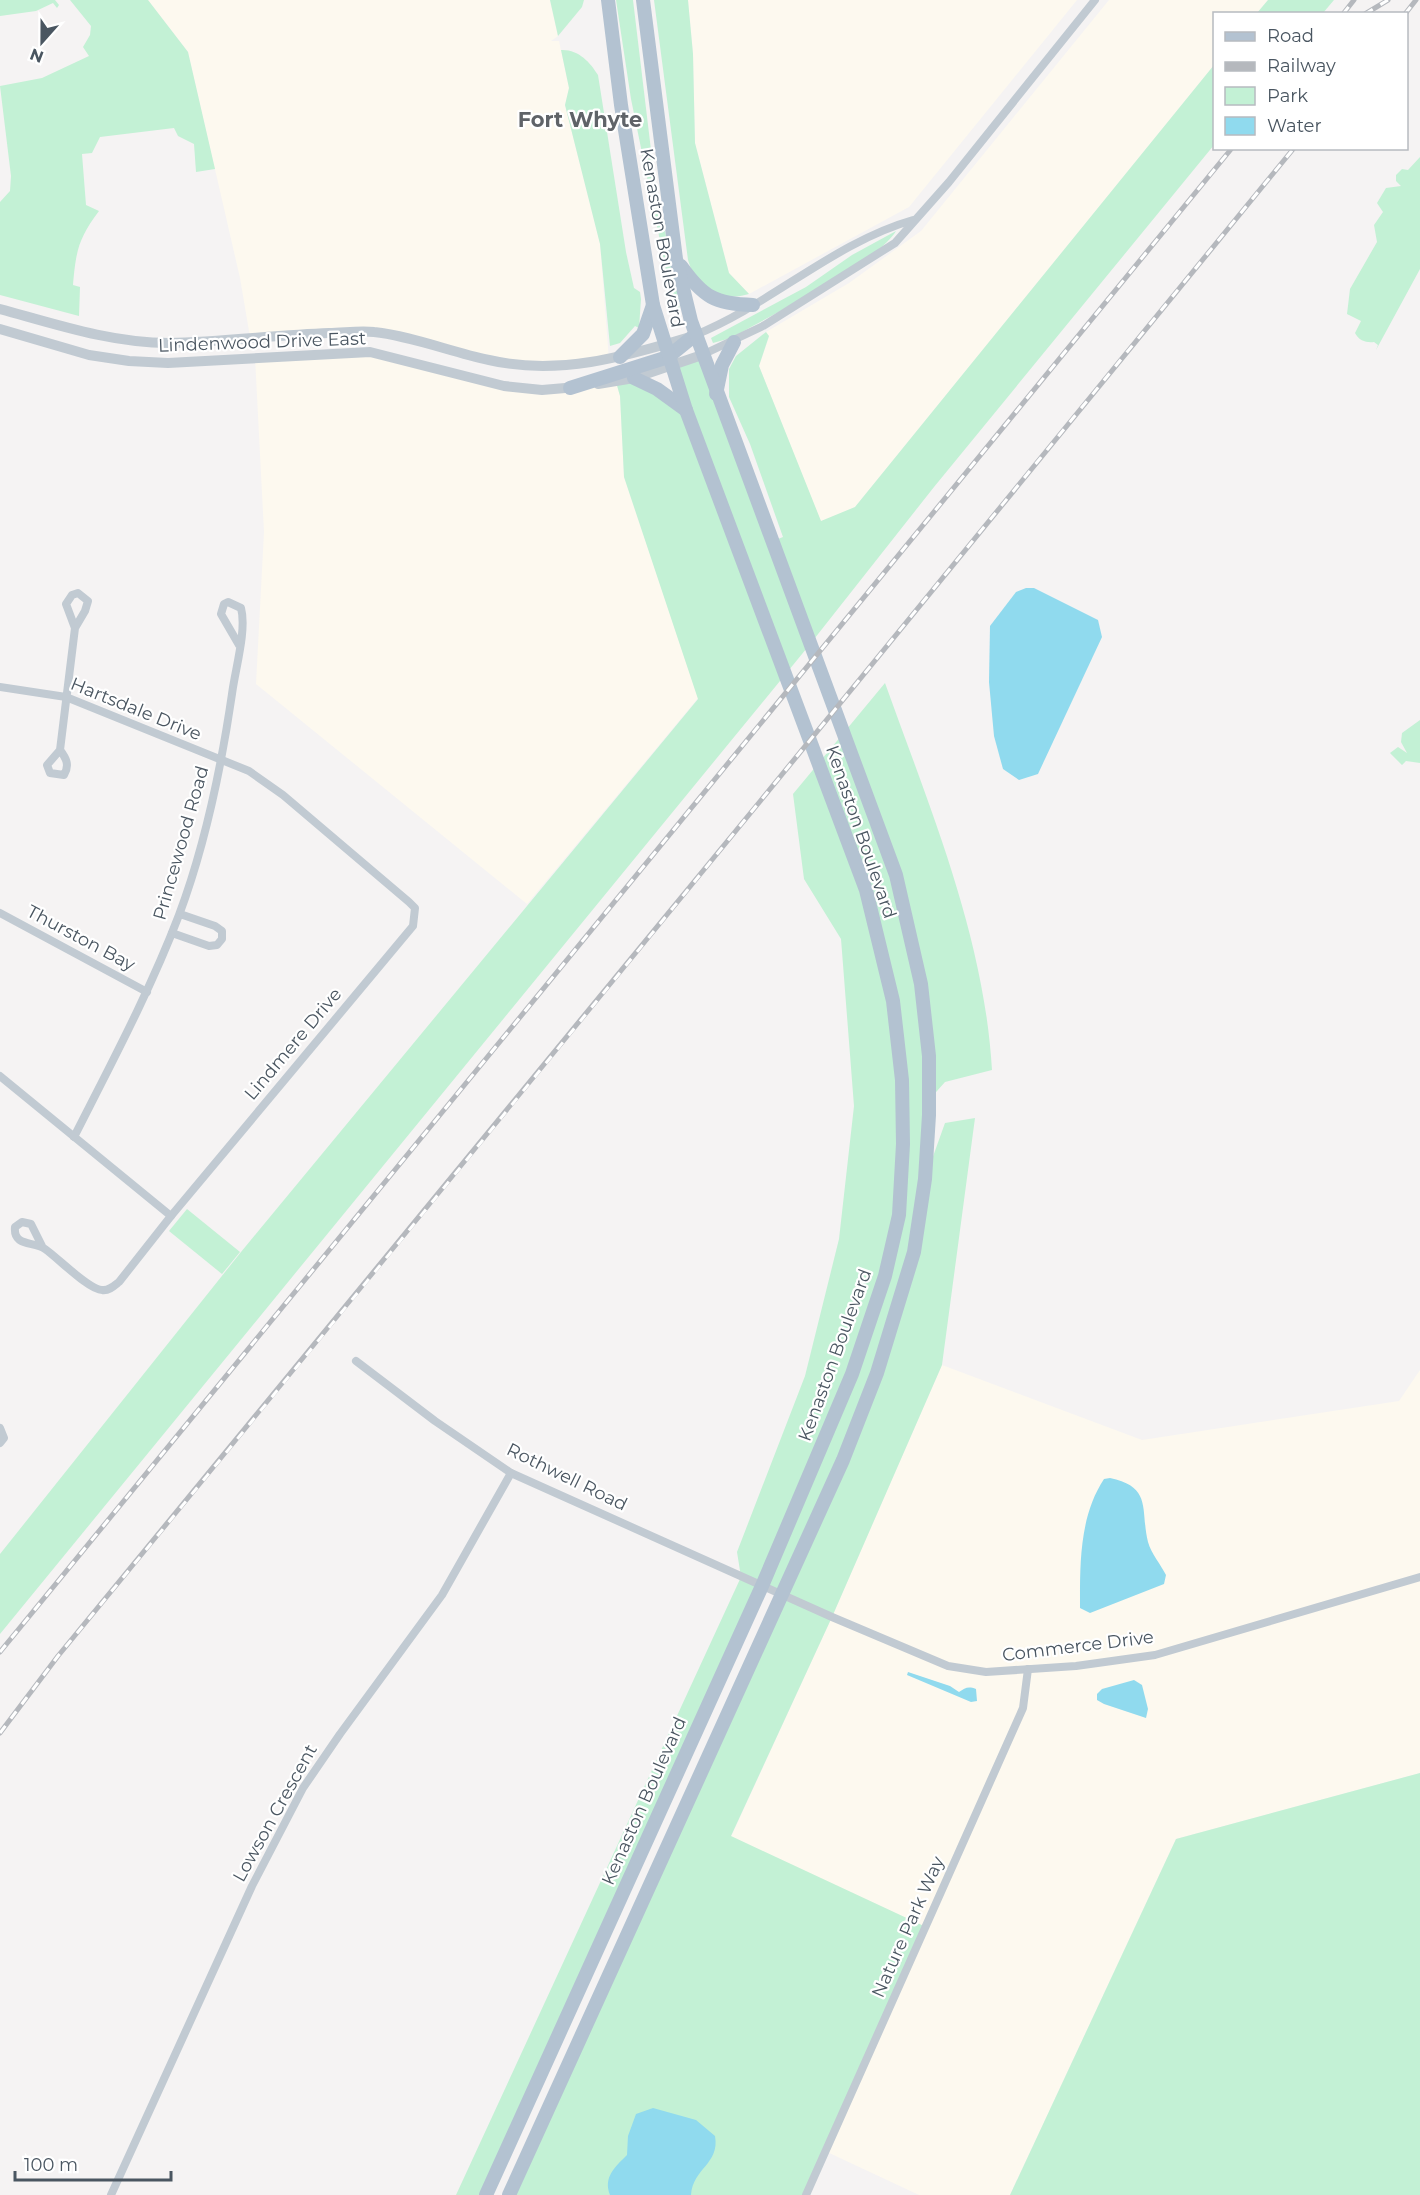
<svg xmlns="http://www.w3.org/2000/svg" width="1420" height="2195" font-family="Montserrat,sans-serif">
	<style>
		.commercial { fill: #fdf9ef }
		.green { fill: #c3f1d5 }
		.water { fill: #90daee }
		.lines { fill: none; stroke-linecap: round; stroke-linejoin: round }
		.minor { stroke: #c1cad2; stroke-width: 8 }
		.tertiary { stroke: #c1cad2; stroke-width: 10 }
		.primary { stroke: #b3c2d1; stroke-width: 14 }
		.rail-casing { stroke: #b5b8bd; stroke-width: 5 }
		.rail { stroke: #fff; stroke-width: 3; stroke-dasharray: 9; stroke-linecap: butt }
		.labels { text-anchor: middle; stroke-width: 4.5; stroke-linejoin: round; paint-order: stroke }
		.street-label { font-size: 18px; fill: #4a5661; stroke: #fff }
		.quarter-label { font-size: 21px; font-weight: bold; fill: #5f6368; stroke: #fff }
	</style>
	<rect width="100%" height="100%" fill="#f5f3f3"/>
	<g class="commercial">
		<path d="M148,0h402l8,36 -7,5h8l10,47 -4,17 35,139 9,116 -61,7 -174,-35 -124,5 -10,-59 -52,-226z"/>
		<path d="M688,0h389l-168,207 -160,87 -20,-21 -34,-130 -2,-89z"/>
		<path d="M1109,0h159l-11,13 -43,1v51l-359,442 -34,15 -62,-156 10,-29 -3,-5 83,-49 72,-52z"/>
		<path d="M370,352l172,38 74,-8 4,14 4,81 74,221 -171,206 -271,-220 8,-152 -9,-175z"/>
		<path d="M942,1365l200,75 257,-39 21,-31v403l-244,66 -166,356h-91l-94,-44 -94,-314 101,-220z"/>
	</g>
	<g class="green">
		<path d="M0,0h55l4,5 -2,3 -4,-5 -17,8 -36,5z"/>
		<path d="M70,0h78l40,52 27,117 -19,3 -2,-28 -16,-8 -4,-8 -74,9 -8,16 -10,1 4,51 13,6c-21,28 -23,40 -26,74l7,2 -1,29 -79,-21v-93l10,-11 1,-15 -11,-90 42,-8 47,-22 -6,-9 7,-12 1,-9z"/>
		<path d="M550,0h34l-2,7 -24,29z"/>
		<path d="M616,0h17l21,175 25,127 1,16 -4,1 -45,-220z"/>
		<path d="M654,0h34l5,54 2,89 34,130 20,21c-14,4 -25,3 -38,1l-20,-26 -3,-9z"/>
		<path d="M1268,0h66l-11,13h-66z"/>
		<path d="M561,50c17,-1 29,12 37,25l28,177 8,36 6,4 1,7 -2,29 -4,-2 -15,17 -10,3 -10,-102 -35,-139 4,-17z"/>
		<path d="M1214,65v80l-280,342 -123,156 -811,991v-80l241,-302 457,-553 -74,-222 -4,-81 -4,-14 18,-4 51,31 -14,-43 31,-11 71,186 10,-4 -33,-93 -21,-47v-28l7,-13 30,-24 3,4 -10,30 62,155 34,-14z"/>
		<path d="M1420,157v112l-44,81 2,-5 -4,-3c-7,1 -15,-1 -19,-9l6,-12 -14,-7 3,-25 27,-47 -3,-17 9,-13 -6,-9 9,-15 15,-2 -5,-5v-6l6,-6 6,1z"/>
		<path d="M896,231c-17,30 -130,87 -165,107l-18,5 -2,-5 95,-51 46,-32z"/>
		<path d="M885,683c45,126 99,252 107,387l-47,12 -16,18 -3,76 19,-53 30,-5 -33,247 -110,252 -101,219 195,91 -120,268h-297l271,-600 -18,-9 -281,609h-25l285,-618 -4,-25 68,-176 34,-137 15,-133 -13,-167 -37,-60 -11,-85z"/>
		<path d="M1420,720v43l-14,-2 -4,4 -12,-12 8,-6 9,6 -6,-11 1,-9z"/>
		<path d="M187,1209l53,43 -18,22 -53,-43z"/>
		<path d="M1420,1773v422h-410l166,-356z"/>
	</g>
	<g class="water">
		<path d="M1026,588h8l64,32 4,17 -64,137 -19,6 -16,-11 -9,-33 -5,-54 1,-56 26,-34z"/>
		<path d="M1110,1478c43,9 30,32 38,64 3,11 13,23 18,33l-2,9 -74,29 -10,-5c0,-43 -1,-91 24,-129z"/>
		<path d="M908,1672l42,14 9,6c6,-4 9,-6 17,-3l1,12 -6,1 -64,-27z"/>
		<path d="M1134,1680l8,5 6,24 -2,9 -42,-14 -7,-4v-6l5,-5z"/>
		<path d="M653,2108l43,12 19,16c5,28 -22,32 -24,59h-81c-7,-18 5,-28 17,-40l1,-19 8,-22z"/>
	</g>
	<g class="lines">
		<g class="minor">
			<path d="M695,335c75,-30 140,-93 218,-115"/>
			<path d="M702,355l61,-29 132,-83 54,-61 146,-182"/>
			<path d="M0,687l66,10 183,74 34,24 126,107 6,6 -2,18 -242,290 -171,-140"/>
			<path d="M60,750c6,8 10,15 4,25l-14,-2 -3,-8 13,-15 15,-122 10,-17 3,-10 -10,-8 -6,2 -6,9 9,24"/>
			<path d="M0,913l147,79"/>
			<path d="M172,933l37,13 8,-1 5,-6v-8l-7,-5 -35,-12"/>
			<path d="M74,1137c37,-73 76,-146 105,-222 27,-72 42,-146 53,-221 3,-24 15,-64 9,-86l-13,-6 -4,2 -3,10 18,31"/>
			<path d="M42,1246l-11,-22 -9,-2 -7,5c-2,20 19,14 30,22 13,9 44,41 57,41 7,1 12,-4 17,-8l52,-66"/>
			<path d="M356,1361l79,60 76,52 321,144 116,49 38,6 90,-6 79,-11 265,-78"/>
			<path d="M0,1428l4,10 -4,5"/>
			<path d="M111,2195l141,-309 51,-98 37,-54 102,-139 69,-122"/>
			<path d="M806,2195l217,-487 5,-39"/>
		</g>
		<g class="tertiary">
			<path d="M0,309c55,15 111,34 169,34 53,-1 107,-8 160,-10 14,0 31,-3 45,-1 38,4 77,20 115,28 69,16 135,-3 201,-23"/>
			<path d="M0,329l89,26 40,6 39,2 202,-11 134,34 38,4 35,-3"/>
			<path d="M598,384l36,-6 68,-23"/>
		</g>
		<g class="primary">
			<path d="M681,266c22,31 34,38 72,39"/>
			<path d="M620,357l23,-23 10,-29"/>
			<path d="M634,378l23,11 29,21"/>
			<path d="M570,388l98,-31 27,-22"/>
			<path d="M716,394l6,-29 12,-23"/>
			<path d="M486,2195l276,-609 90,-212 33,-98 14,-61 4,-71 -1,-64 -9,-79 -27,-111 -180,-480 -33,-105 -32,-200 -13,-105"/>
			<path d="M509,2195l334,-735 34,-87 37,-121 11,-73 4,-64v-59l-8,-72 -25,-109 -205,-554 -15,-62 -33,-259"/>
		</g>
		<g class="rail-casing">
			<g id="rail">
				<path d="M1343,14l11,-14"/>
				<path d="M1365,14l23,-14"/>
				<path d="M1405,14l11,-14"/>
				<path d="M0,1652l1232,-1504"/>
				<path d="M0,1733l58,-77c415,-501 824,-1005 1236,-1508"/>
			</g>
		</g>
		<use href="#rail" class="rail"/>
	</g>
	<g class="labels">
		<g class="street-label">
			<text transform="translate(662 238) rotate(80)" y="6">Kenaston Boulevard</text>
			<text transform="translate(262 342) rotate(-2)" y="6">Lindenwood Drive East</text>
			<text transform="translate(136 709) rotate(22)" y="6">Hartsdale Drive</text>
			<text transform="translate(861 832) rotate(71)" y="6">Kenaston Boulevard</text>
			<text transform="translate(181 843) rotate(-74)" y="6">Princewood Road</text>
			<text transform="translate(81 938) rotate(28)" y="6">Thurston Bay</text>
			<text transform="translate(293 1044) rotate(-50)" y="6">Lindmere Drive</text>
			<text transform="translate(835 1355) rotate(-70)" y="6">Kenaston Boulevard</text>
			<text transform="translate(567 1477) rotate(26)" y="6">Rothwell Road</text>
			<text transform="translate(1078 1646) rotate(-7)" y="6">Commerce Drive</text>
			<text transform="translate(644 1801) rotate(-66)" y="6">Kenaston Boulevard</text>
			<text transform="translate(275 1813) rotate(-61)" y="6">Lowson Crescent</text>
			<text transform="translate(908 1927) rotate(-66)" y="6">Nature Park Way</text>
		</g>
		<g class="quarter-label">
			<text x="580" y="127">Fort Whyte</text>
		</g>
	</g>
	<rect x="1213" y="12" width="195" height="138" fill="#ffffff" stroke="#b7bbc0" stroke-width="1.5"/>
	<rect x="1225" y="32" width="30" height="9" fill="#b3c2d1" stroke="#b7bbc0" stroke-width="1.5"/>
	<text x="1267" y="42" font-size="18" fill="#4a5661">Road</text>
	<rect x="1225" y="62" width="30" height="9" fill="#b5b8bd" stroke="#b7bbc0" stroke-width="1.5"/>
	<text x="1267" y="72" font-size="18" fill="#4a5661">Railway</text>
	<rect x="1225" y="87" width="30" height="18" fill="#c3f1d5" stroke="#b7bbc0" stroke-width="1.5"/>
	<text x="1267" y="102" font-size="18" fill="#4a5661">Park</text>
	<rect x="1225" y="117" width="30" height="18" fill="#90daee" stroke="#b7bbc0" stroke-width="1.5"/>
	<text x="1267" y="132" font-size="18" fill="#4a5661">Water</text>
	<g transform="translate(42 42) rotate(201)" stroke="#ffffff" stroke-width="4.5" paint-order="stroke">
	<path d="M0-4.5L10 22L0 15L-10 22Z" fill="#4a5661"/>
	<text y="-9" font-size="16" font-weight="bold" text-anchor="middle" fill="#4a5661">N</text>
	</g>
	<path d="M15 2171v9h156v-9" fill="none" stroke="#4a5661" stroke-width="3"/>
	<text x="24" y="2171" font-size="18" fill="#4a5661" stroke="#ffffff" stroke-width="4.5" paint-order="stroke">100 m</text>
</svg>
